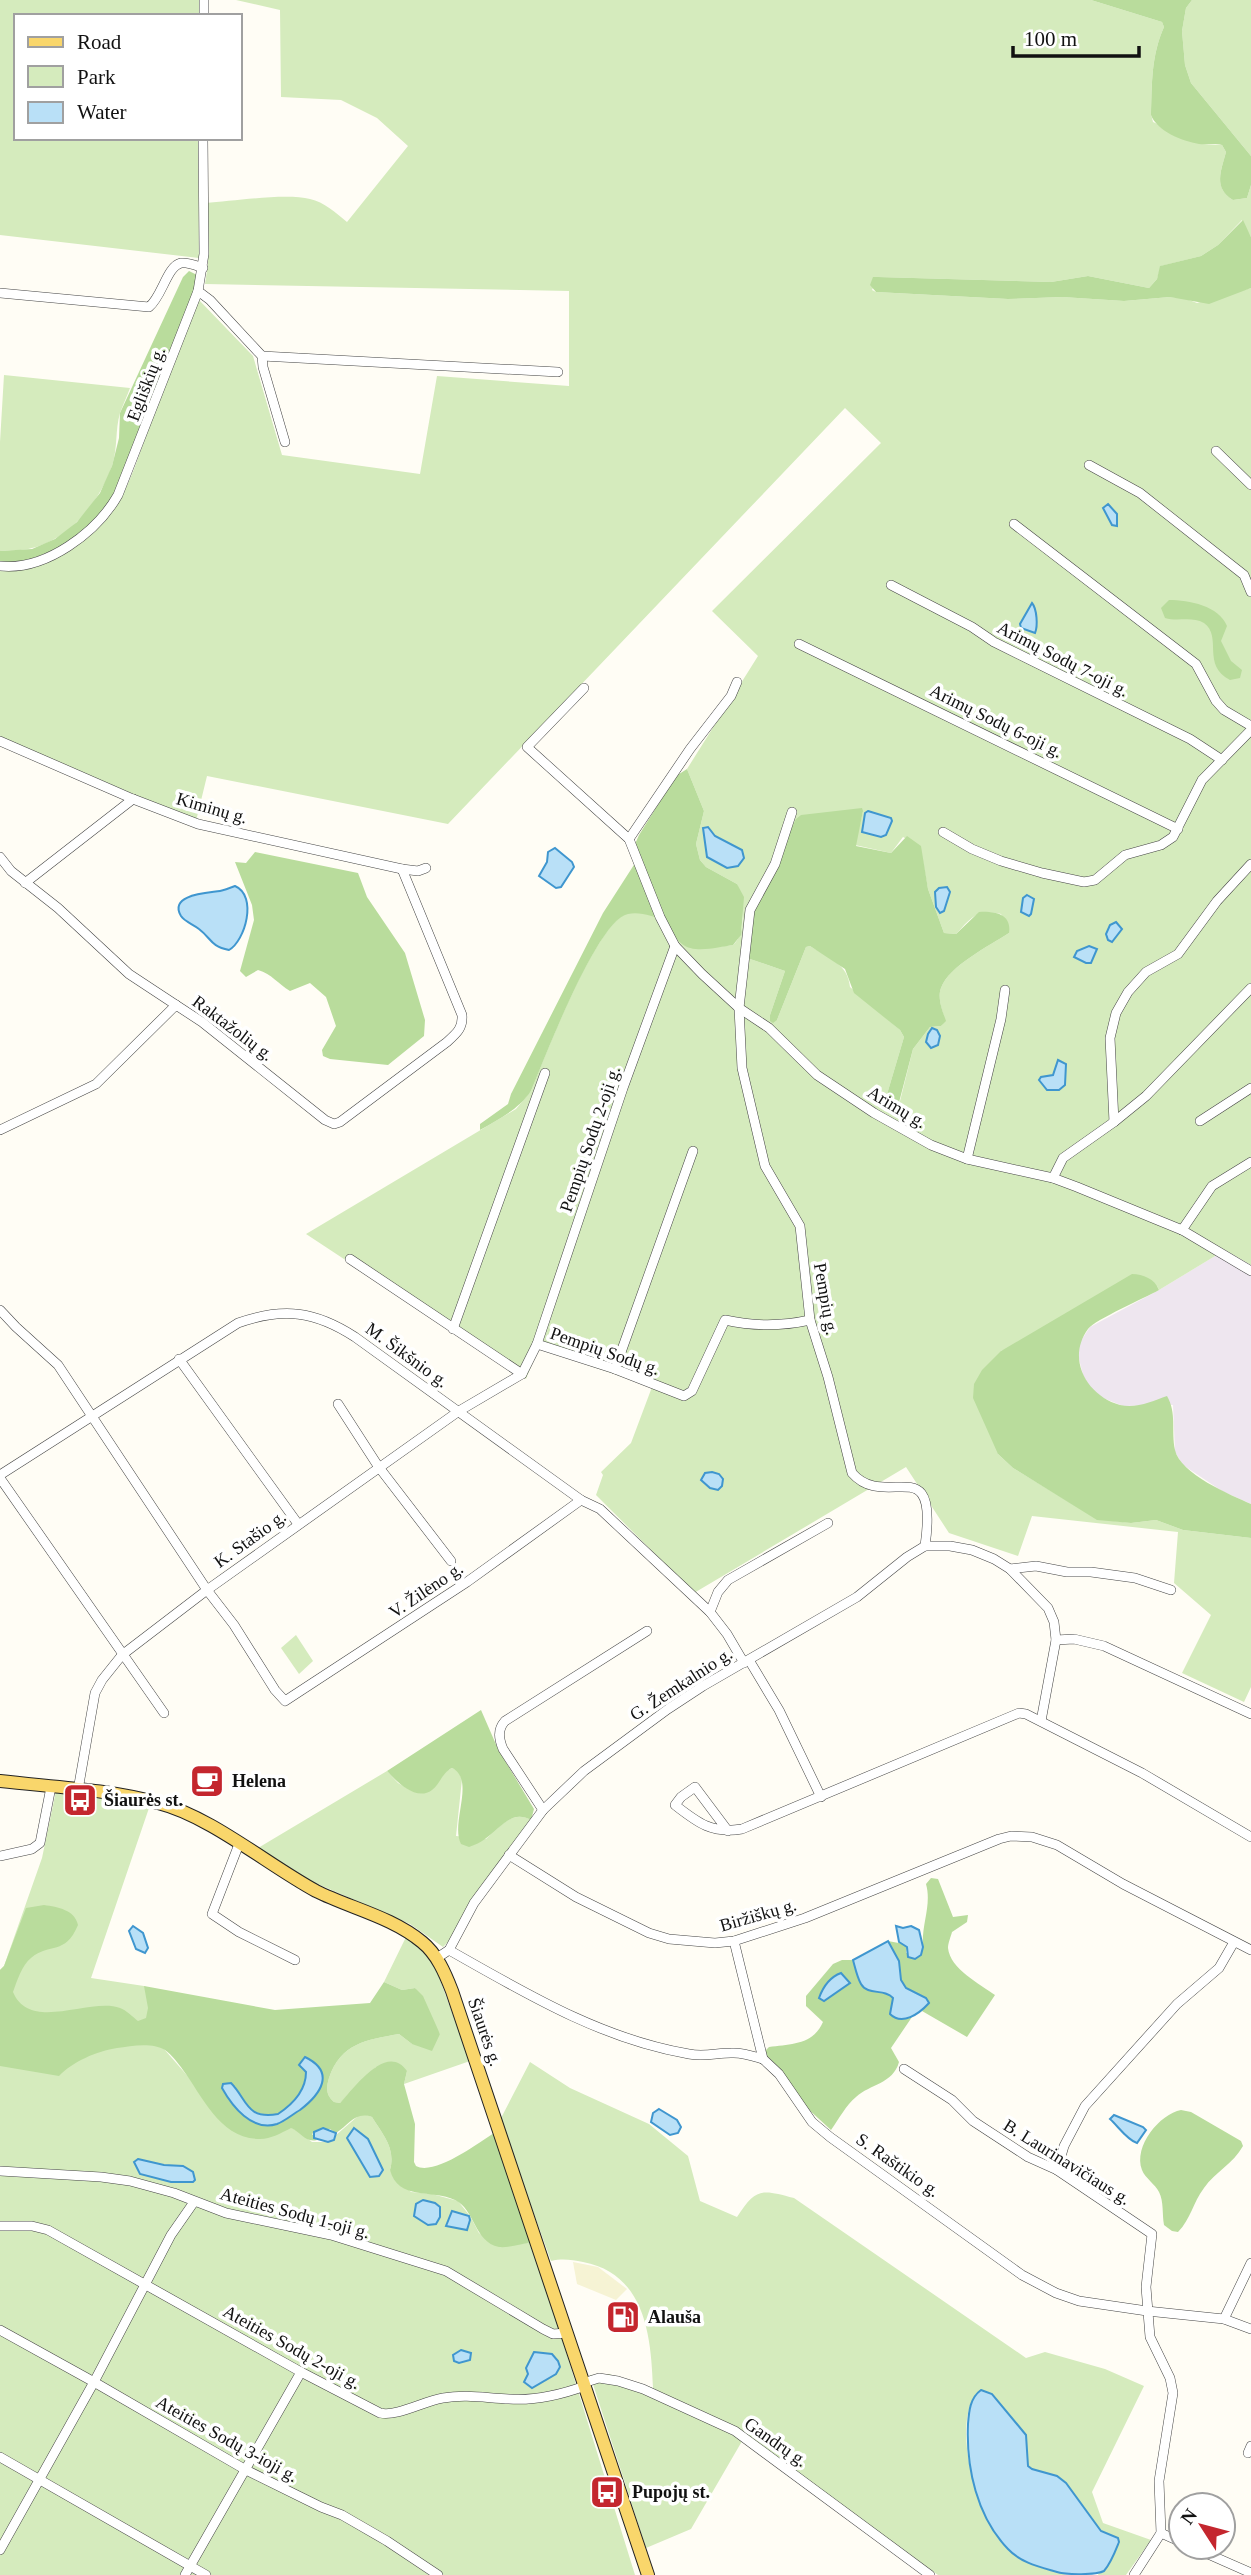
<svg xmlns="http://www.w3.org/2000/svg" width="1251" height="2575" font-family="'Times New Roman',serif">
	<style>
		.industrial { fill: #eee6ef }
		.farmland { fill: #f6f3d4 }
		.green { fill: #d5ebbd; fill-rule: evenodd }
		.forest { fill: #b9dc9c; fill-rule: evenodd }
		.water { fill: #b9e0f7; stroke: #3f96cf; stroke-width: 2 }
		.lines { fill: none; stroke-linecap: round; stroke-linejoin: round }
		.minor-casing { stroke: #444; stroke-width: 10 }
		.major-casing { stroke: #222; stroke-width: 14 }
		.minor { stroke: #fff; stroke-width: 9 }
		.major { stroke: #f9d66b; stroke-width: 12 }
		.labels { text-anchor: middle; stroke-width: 7; stroke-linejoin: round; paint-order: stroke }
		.street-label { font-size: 18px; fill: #111; stroke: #fff }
		.poi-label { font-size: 18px; font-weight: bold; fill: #111; stroke: #fff; text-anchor: start }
	</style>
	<rect width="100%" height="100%" fill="#fffdf5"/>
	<path class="industrial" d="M1225,1250l26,15v239l-29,-13 -39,-26 -8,-13 -2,-47 -50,1 -20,-8 -13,-10 -7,-13 -5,-20 2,-13 10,-15 69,-37z"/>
	<path class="farmland" d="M573,2262l25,5 29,22 -11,11 -39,-16z"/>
	<g class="green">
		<path d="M0,0h199v16h-183v122h182l1,120 -199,-23z"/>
		<path d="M236,0h855l71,22 2,5c-13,29 -12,57 -13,87l2,8 49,22 20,1 4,7c-5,19 -13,36 7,48l14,-2 4,-13v52l-9,-17 -24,25 -17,11 -40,10 -4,13 -8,9 -61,-12 -37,6 -173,-5 -6,13 4,2 132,7 54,-2 62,4 46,-4 14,1 13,5 54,-15v977l-26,-15 -66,40 -2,-4 -156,65 -3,103 15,14 84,51 34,4 25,-3 27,10 68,8v149l-7,15 -62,-29 29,-58 -37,-32 4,-51 -146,-16 -14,40 -69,-23 -43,-66 -212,126 -98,-98 7,-20 -2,-3 30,-29 21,-56 -113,-39 -13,31 -220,-145 210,-125 15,-18c13,-32 65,-169 97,-178 27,-7 51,20 69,36l36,-4c16,-14 8,-44 4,-61l-31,-17 -6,-7 -4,-16 8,-33 -17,-42 71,-113 -46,-45 169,-168 -36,-35 -397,416 -241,-48 -11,45 -196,-84v-166c44,3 94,-30 117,-67 14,-22 22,-49 31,-74 16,-44 32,-87 51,-130l54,56 29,99 138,19 17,-98 132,10v-95l-364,-7 3,-20 -2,-61c26,-2 80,-10 104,-4 14,3 26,14 37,23l61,-76 -31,-28 -36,-18 -60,-3 -1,-87zM863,811l-8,34 36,8 12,-16 17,9 8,43 16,44 12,1c16,-17 20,-25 45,-20l8,19c-20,13 -60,33 -68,55 -4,10 2,24 4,33l-4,5 -11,1 -17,22 -15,60 -4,4 -7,-5 -2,-7 19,-64 -4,-7 -50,-43c-2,-23 -21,-29 -40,-41l-4,1 -29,73 -7,-5 15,-44 -35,-12z"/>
		<path d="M1192,0h59v156l-60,-73 -6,-18 -3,-34 4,-23z"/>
		<path d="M4,375l126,13c-3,8 -7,17 -10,25 -5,17 -2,34 -8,53 -12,35 -42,73 -80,82 -10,3 -22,2 -32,3v-109z"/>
		<path d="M296,1635l17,26 -14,13 -18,-26z"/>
		<path d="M452,1768l6,3 4,8 -6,57 30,3c12,-11 27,-30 45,-19l-51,67 -29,52 -8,8 -33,-23 -104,-45 -48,-31 129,-77 11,12 14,8z"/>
		<path d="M56,1791l25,10 22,-3 46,10 -58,170 53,8 27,13 -7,50 27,31 107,51 14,11h16l30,-26 6,-2 8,3c11,18 24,31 18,53l21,22 21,2 26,7 12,15 9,17 21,14 32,-5 103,333h-635v-605l4,-4 38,-108zM138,2159l26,6 19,1 -44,3 -3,-4z"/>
		<path d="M406,1937l19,16 11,16 34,92 -66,23 3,-13 -31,-4 -36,36 -6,-1c-8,-7 -8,-14 -5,-24 12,-35 37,-38 70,-44l13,10 28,-10 -25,-46 -13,2 -18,-8z"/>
		<path d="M530,2062l40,26 79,36 39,32 12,45 37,16c19,-29 24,-28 57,-19l232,160 19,-6 60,17 39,17 -52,106 11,31 48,17 -25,35h-28l16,-39c-22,-3 -34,-35 -47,-51 -11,-13 -27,-9 -39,-19 -3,-14 1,-26 -7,-38l-45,-34c-26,36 4,132 37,159 15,13 36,17 55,22h-130l-193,-139 -54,93 -45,19 -56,-173 19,-1 44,14c-2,-51 -7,-114 -70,-126 -11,-2 -20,-4 -32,-1l-51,-141z"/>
	</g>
	<g class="forest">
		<path d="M1091,0h101l-6,8 -4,23 3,34 6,18 60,73v29l-4,13 -14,2c-20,-12 -12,-29 -7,-48l-4,-7c-8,-2 -15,0 -23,-1 -17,-3 -42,-13 -48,-29 1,-31 0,-59 13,-88l-2,-5z"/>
		<path d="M1243,220l8,17v51l-42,16 -39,-7 -46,4 -62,-4 -54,2 -132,-7 -6,-7 3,-8h5l173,5 37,-6 61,12 8,-9 3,-13 41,-10 17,-11z"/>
		<path d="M189,271l8,4 -2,12 -83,211c-24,37 -67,64 -112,66v-13l32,-2 23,-10 22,-17 23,-29 12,-27 7,-28 1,-25 63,-136z"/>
		<path d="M1169,600c20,0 50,6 58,26l-6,15 10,20 11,9 -2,8 -10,2c-29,-15 -7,-43 -26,-57 -12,-7 -27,-1 -39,-5l-4,-10z"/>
		<path d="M687,769l17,42 -8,33 4,16 6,7 31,17 7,13 -3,38 -8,10c-14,2 -39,9 -51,-1 -7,-5 -12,-16 -17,-24 -11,-3 -25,-9 -37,-6 -31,6 -84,146 -97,177 -13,19 -32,28 -51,39v-6l28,-20 3,-10 92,-181 36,-56 -4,-13 4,-9 37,-59z"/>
		<path d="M862,808l1,3 -7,35 35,7 16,-17 14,10 7,43 16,44 12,1 23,-22c16,-1 33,2 30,21 -20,13 -60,33 -68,55 -4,10 2,24 5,33l-5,5 -11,1 -17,22 -16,61 -4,3 -6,-5 -2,-7 19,-64 -4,-7 -46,-37 -9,-24 -35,-23 -4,1 -29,73 -4,3 -3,-2v-6l15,-44 -35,-12 -1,-3 4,-47 43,-90 5,-4z"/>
		<path d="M255,852l103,21 9,24 38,56 20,67 -1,16 -36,29 -58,-6 -7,-3 -1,-6 14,-24 -10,-29 -16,-14 -20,8c-12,-7 -18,-17 -32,-21l-12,7 -6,-6 14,-51 -2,-15 -17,-43 11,1z"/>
		<path d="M1132,1274c11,0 23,5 27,16 -14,8 -63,29 -71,39 -22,30 -1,67 32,76 16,4 33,-4 47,-9 10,17 4,35 8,54 5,24 56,45 76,54v34l-68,-8 -27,-10 -25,3 -34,-3 -84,-52 -15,-14 -25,-56 1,-14 8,-14 19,-19z"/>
		<path d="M481,1710l17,39 36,60 -3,11c-20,-11 -31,9 -46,19 -4,3 -10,6 -16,8l-8,-3c-11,-21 15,-64 -9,-76 -10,5 -12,16 -20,22 -16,12 -36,-9 -45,-19z"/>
		<path d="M931,1878l7,1 15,38 15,-2 -1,7 -15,10c-1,4 -4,11 -4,16 2,21 32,36 47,47l-28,42 -45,-26 6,-9 -2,-4 -20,-10 -5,-8 -2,-19 -11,-20 16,3 3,3 -1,6 17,-6c-2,-22 9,-42 3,-63z"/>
		<path d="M44,1905c14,2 31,5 34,20 -13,31 -28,17 -47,33 -9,7 -14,23 -18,34 17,41 77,5 107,16 6,2 13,9 18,13l8,-3 2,-10 -4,-22 131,24 95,-7 14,-21 18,8 13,-2 8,8 17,38 -8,17 -20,-7 -13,-10c-33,6 -58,9 -70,44 -3,10 -3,17 5,24l6,1c15,-16 47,-61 67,-32l-3,13 11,40 -1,38 2,4c18,10 61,-22 78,-33l38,109c-10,2 -24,6 -33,5 -25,-5 -24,-38 -44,-47 -23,-11 -57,1 -65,-30 6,-22 -7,-35 -18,-53 -17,-6 -23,8 -36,16l-6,-4 -13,1 -5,4 5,6c-12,3 -16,-8 -26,-12 -10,5 -20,11 -31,11 -40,0 -57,-42 -77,-69 -5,-7 -11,-15 -18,-20 -13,-8 -34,-4 -48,-2 -20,3 -45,14 -58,28l-59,-10v-96l4,-4 22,-58zM300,2068l23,10c-3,17 -12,24 -26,34 -34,24 -56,10 -75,-24l13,-2c7,20 22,32 43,28 15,-10 28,-23 28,-42z"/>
		<path d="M842,1960h11l8,24 12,7h9l11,6 -3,17c6,7 13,5 22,3l-21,31 8,14c-6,22 -29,22 -43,35 -10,8 -17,22 -25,33l-25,-23 -25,-37 -15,-15 -1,-4 4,-4c22,-3 44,-2 54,-25l-17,-16v-10l27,-32z"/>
		<path d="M1181,2110l10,2 50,29 2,5c-10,18 -28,26 -39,42 -11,14 -13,31 -26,44l-6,-1 -8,-6c-2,-11 0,-23 -5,-33 -4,-8 -14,-14 -17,-22 -9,-24 18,-56 39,-60z"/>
	</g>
	<g class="water">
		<path d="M1108,504l9,10v12l-5,-1 -9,-17z"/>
		<path d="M1032,603c5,6 6,23 3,30l-14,-5 -1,-4z"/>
		<path d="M868,811l23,7 1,3 -6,14 -5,2 -19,-5 3,-19z"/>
		<path d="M708,827l7,9 27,14 2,8 -6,8 -11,2 -20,-11 -4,-29z"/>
		<path d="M555,848l17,14 2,5 -13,20 -5,1 -17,-12 8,-14 1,-10z"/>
		<path d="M235,886c23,10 10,55 -6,64 -19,-4 -17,-11 -30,-21 -6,-5 -14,-7 -18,-13 -13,-22 28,-23 39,-25 5,-1 10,-3 15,-5z"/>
		<path d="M947,887l3,5 -6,19 -4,2 -4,-6 -1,-15 4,-4z"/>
		<path d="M1027,895l7,4 -3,15 -2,2 -8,-4 2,-14z"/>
		<path d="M1116,922l6,7 -10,13 -4,-2 -2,-6 4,-9z"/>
		<path d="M1089,946l8,3 -6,14h-5l-12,-6 3,-6z"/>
		<path d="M932,1028l5,2 3,6 -2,9 -7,3 -5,-6 2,-8z"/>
		<path d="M1058,1060l8,4 -1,21 -6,5h-12l-8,-10 2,-3 12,-2z"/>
		<path d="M712,1472l7,2 4,5 -1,7 -4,4 -8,-2 -9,-8 4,-7z"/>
		<path d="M133,1926l10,7 5,15 -3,5 -9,-4 -7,-18z"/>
		<path d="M911,1926l8,4 4,17 -2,8 -6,4 -7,-2 -1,-10 -8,-5 -3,-16 7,2z"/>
		<path d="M888,1941l11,20 2,19 5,8 20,10 3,5c-10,11 -27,23 -39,11l3,-16c-9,-10 -25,-2 -32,-14 -4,-7 -6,-17 -8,-24z"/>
		<path d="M841,1973l9,10 -26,18 -5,-3c4,-11 11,-21 22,-25z"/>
		<path d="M305,2057c31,15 16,37 -5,53 -7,4 -15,11 -23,14 -25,8 -45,-18 -55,-36l1,-4 8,-1c16,16 15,37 47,31 15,-10 28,-23 28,-42l-7,-7z"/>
		<path d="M659,2109l18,11 4,7 -3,6 -8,2 -19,-13 2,-9z"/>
		<path d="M1114,2115l29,12 3,3 -9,13c-10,-3 -19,-17 -27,-24z"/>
		<path d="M323,2128l13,5 -2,7 -6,2 -14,-4v-6z"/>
		<path d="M354,2128l14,11 15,31 -4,6 -9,1 -23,-39z"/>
		<path d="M138,2159l26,6 19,1 10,6 2,8 -2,2h-22l-31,-8 -6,-12z"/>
		<path d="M423,2200l12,3 5,4v10l-4,7 -8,1 -14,-9 2,-12z"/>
		<path d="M452,2211l17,5 1,4 -3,10 -21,-4z"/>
		<path d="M461,2350l10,3 -1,7 -11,3 -5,-2 -1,-6z"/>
		<path d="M534,2352l18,2 6,7 2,6 -4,7 -24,14 -8,-6 4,-8 -2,-6z"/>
		<path d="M981,2390l11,4 34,41 2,31 4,3 25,7 9,7 35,48 17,7 1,4c-4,10 -8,21 -15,29 -8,4 -37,4 -47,1 -17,-5 -36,-9 -49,-23 -31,-32 -42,-81 -40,-125 1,-13 2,-26 13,-34z"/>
	</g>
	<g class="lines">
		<g class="minor-casing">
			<g id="minor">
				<path d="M204,16v-16"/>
				<path d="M198,291l12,9 52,56 1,11 22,75"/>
				<path d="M0,293l149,14c13,-10 18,-41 32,-44 7,-1 16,3 22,5"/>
				<path d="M262,356l296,16"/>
				<path d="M1216,451l35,34"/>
				<path d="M1089,465l51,28 104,82 7,17"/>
				<path d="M1014,524l182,140 20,37 8,9 27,16"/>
				<path d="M0,566c46,5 97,-34 118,-71l80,-204 6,-37 -1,-116"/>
				<path d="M891,585l81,42 22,15 196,97 32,21"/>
				<path d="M799,644l379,185"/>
				<path d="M584,688l-57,59 102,92 31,78 15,29 27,28 37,34 30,20 48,47 57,38 57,32 36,14 86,19 24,9 105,43 69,41"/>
				<path d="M0,741l133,58 65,25 204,45 16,2 8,-3"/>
				<path d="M792,812l-17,52 -25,46 -11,98 3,60 23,98 35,60 10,94 18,57 24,96c34,39 87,-26 73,73"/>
				<path d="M943,832l29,17 29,12 41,12 42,9 11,-2 30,-25 36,-10 12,-8 29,-57 49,-50"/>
				<path d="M629,839l61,-90 41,-53 6,-14"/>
				<path d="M0,857l11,14 47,37 71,66 47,31"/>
				<path d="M25,883l108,-84"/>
				<path d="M1200,1121l51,-33"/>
				<path d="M1114,1122l-4,-84 6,-25 12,-21 18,-20 32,-18 39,-53 34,-37"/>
				<path d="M0,1130l96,-46 80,-79 26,17 123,98 9,4 6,-2 107,-80c10,-9 16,-14 15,-27l-60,-146"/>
				<path d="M967,1159l34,-140 4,-29"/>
				<path d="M1053,1178l10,-20 51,-36 32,-26 105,-108"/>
				<path d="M1182,1230l30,-44 39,-24"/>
				<path d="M350,1259l172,115 15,-30 78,25 69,27 8,-5 33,-71c27,6 58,6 85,0"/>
				<path d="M0,1310l16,17 42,38 149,225 27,35 41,65 10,11 182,-119 114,-82"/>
				<path d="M453,1329l92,-256"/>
				<path d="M537,1344l86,-256 52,-142"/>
				<path d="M179,1359l119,165"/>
				<path d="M615,1369l78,-218"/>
				<path d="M338,1404l40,62 73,95"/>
				<path d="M0,1475l238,-152c45,-16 77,-12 117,14l226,163 19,9 110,103 17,22 17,29"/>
				<path d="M0,1478l164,235"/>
				<path d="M1010,1569l26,-3 31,6h24l44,6 36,12"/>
				<path d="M710,1612l8,-20 10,-12 100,-57"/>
				<path d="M1056,1640l18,-1 30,7 147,68"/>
				<path d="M749,1660l30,50 42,87"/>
				<path d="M78,1790l17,-97 7,-13 20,-25 85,-65 252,-179 63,-37"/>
				<path d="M543,1810l-40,-61c-4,-10 -6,-19 2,-28l142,-90"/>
				<path d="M728,1831l-33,-44 -14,10 -6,8c23,18 37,29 67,24l277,-116 7,1 116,59 109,64"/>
				<path d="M239,1844l-27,70 27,18 56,28"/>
				<path d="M509,1855l67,42 73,36 20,6 46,4 19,-2 71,-23 194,-79 12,-3 21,1 25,8 66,39 128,66"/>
				<path d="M0,1856l32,-7 8,-6 11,-56"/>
				<path d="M734,1941l29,118 16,15 33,48 18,15 192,138 34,18 23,8 68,10 77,8 27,10"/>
				<path d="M449,1950c76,43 152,89 240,104 15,3 28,-1 42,-1 11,-1 22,3 32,6"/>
				<path d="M437,1958l12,-8 25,-47 69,-93 41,-39 84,-62 35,-23 154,-89 50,-40 18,-11h25l22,4 22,9 16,10 38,39 6,14 2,18 -15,81"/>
				<path d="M904,2069l48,31 21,21 55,36 29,13 95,64 -6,53 4,50 20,41 3,15 -14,88 2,52 -27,42"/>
				<path d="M1057,2170l7,-24 21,-40 92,-102 42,-36 15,-26"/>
				<path d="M0,2171l101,6 29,4 44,12 52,20 105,22 115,36 97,58 10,5 14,-1"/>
				<path d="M0,2226h32l16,4 253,142 79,41c17,4 44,-12 63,-15 23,-4 43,0 66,1 26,2 51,-4 76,-13"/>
				<path d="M1224,2319l27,-56"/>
				<path d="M0,2330l94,52 152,88 75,37 21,8 45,26 51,34"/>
				<path d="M583,2383l16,-5 19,3 25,8 92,42 195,144"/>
				<path d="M1248,2453l3,-7"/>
				<path d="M0,2457l206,118"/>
				<path d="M1161,2533l20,9"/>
				<path d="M1192,2547l59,26"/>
				<path d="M0,2550l94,-168 77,-147 23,-33"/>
				<path d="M185,2575l116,-203"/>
			</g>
		</g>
		<g class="major-casing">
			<path id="major" d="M0,1781c52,6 107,8 158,22 52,13 110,62 158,88 34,17 76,26 106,51 15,12 23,31 30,49l196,584"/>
		</g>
		<use href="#minor" class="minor"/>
		<use href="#major" class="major"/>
	</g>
	<defs>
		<g id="cafe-square" transform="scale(1.75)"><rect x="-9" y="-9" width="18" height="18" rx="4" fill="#c4262e" stroke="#fff"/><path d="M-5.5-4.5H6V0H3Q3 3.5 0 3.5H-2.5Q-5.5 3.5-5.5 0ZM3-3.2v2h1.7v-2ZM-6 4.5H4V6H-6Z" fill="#fff"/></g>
		<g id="bus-square" transform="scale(1.75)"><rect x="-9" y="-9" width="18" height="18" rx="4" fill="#c4262e" stroke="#fff"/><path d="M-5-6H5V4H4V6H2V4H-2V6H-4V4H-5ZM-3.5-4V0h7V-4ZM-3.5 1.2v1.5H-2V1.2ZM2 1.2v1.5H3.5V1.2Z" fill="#fff"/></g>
		<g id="fuel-square" transform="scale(1.75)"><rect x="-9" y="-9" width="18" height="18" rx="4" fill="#c4262e" stroke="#fff"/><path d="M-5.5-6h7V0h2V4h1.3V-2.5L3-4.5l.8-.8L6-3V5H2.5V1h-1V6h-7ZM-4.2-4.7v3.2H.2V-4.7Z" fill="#fff"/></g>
	</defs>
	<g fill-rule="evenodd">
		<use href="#cafe-square" x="207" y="1781"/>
		<use href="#bus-square" x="80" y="1800"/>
		<use href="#fuel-square" x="623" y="2317"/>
		<use href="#bus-square" x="607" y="2492"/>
	</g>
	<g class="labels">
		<g class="street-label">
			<text transform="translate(146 384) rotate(-69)" y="6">Egliškių g.</text>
			<text transform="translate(1063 659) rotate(27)" y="6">Arimų Sodų 7-oji g.</text>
			<text transform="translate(996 721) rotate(26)" y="6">Arimų Sodų 6-oji g.</text>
			<text transform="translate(212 808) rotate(16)" y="6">Kiminų g.</text>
			<text transform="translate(233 1028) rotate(37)" y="6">Raktažolių g.</text>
			<text transform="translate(897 1107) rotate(31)" y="6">Arimų g.</text>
			<text transform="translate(590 1139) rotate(-71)" y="6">Pempių Sodų 2-oji g.</text>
			<text transform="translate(826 1299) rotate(80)" y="6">Pempių g.</text>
			<text transform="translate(605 1351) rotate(19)" y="6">Pempių Sodų g.</text>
			<text transform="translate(407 1355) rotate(36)" y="6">M. Šikšnio g.</text>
			<text transform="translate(250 1539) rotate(-36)" y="6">K. Stašio g.</text>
			<text transform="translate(426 1590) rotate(-34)" y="6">V. Žilėno g.</text>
			<text transform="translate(681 1684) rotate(-33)" y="6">G. Žemkalnio g.</text>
			<text transform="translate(758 1915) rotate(-16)" y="6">Biržiškų g.</text>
			<text transform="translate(485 2032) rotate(71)" y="6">Šiaurės g.</text>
			<text transform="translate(1067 2162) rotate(32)" y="6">B. Laurinavičiaus g.</text>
			<text transform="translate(898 2165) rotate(35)" y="6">S. Raštikio g.</text>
			<text transform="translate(295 2213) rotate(15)" y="6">Ateities Sodų 1-oji g.</text>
			<text transform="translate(292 2347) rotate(29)" y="6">Ateities Sodų 2-oji g.</text>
			<text transform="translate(227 2439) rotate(29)" y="6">Ateities Sodų 3-ioji g.</text>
			<text transform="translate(776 2442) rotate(35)" y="6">Gandrų g.</text>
		</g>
		<g class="poi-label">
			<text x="232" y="1787">Helena</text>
			<text x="104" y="1806">Šiaurės st.</text>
			<text x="648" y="2323">Alauša</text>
			<text x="632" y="2498">Pupojų st.</text>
		</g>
	</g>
	<rect x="14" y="14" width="228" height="126" fill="#ffffff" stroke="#a0a0a0" stroke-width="2"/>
	<rect x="28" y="37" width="35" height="10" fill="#f9d66b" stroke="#a0a0a0" stroke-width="2"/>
	<text x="77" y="49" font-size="21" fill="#111111">Road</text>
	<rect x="28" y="66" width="35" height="21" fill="#d5ebbd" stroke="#a0a0a0" stroke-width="2"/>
	<text x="77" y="84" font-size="21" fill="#111111">Park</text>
	<rect x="28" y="102" width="35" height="21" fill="#b9e0f7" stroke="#a0a0a0" stroke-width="2"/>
	<text x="77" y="119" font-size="21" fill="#111111">Water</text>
	<g transform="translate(1202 2526) rotate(306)"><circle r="33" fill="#ffffff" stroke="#a0a0a0" stroke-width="2"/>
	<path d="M0-5L12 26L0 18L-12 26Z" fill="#c4262e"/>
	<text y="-10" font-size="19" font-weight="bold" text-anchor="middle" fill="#111111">N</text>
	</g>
	<path d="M1013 46v10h126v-10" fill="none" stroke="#111111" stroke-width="3.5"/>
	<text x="1024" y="46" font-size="21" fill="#111111" stroke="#ffffff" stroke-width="5" paint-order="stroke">100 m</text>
</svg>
